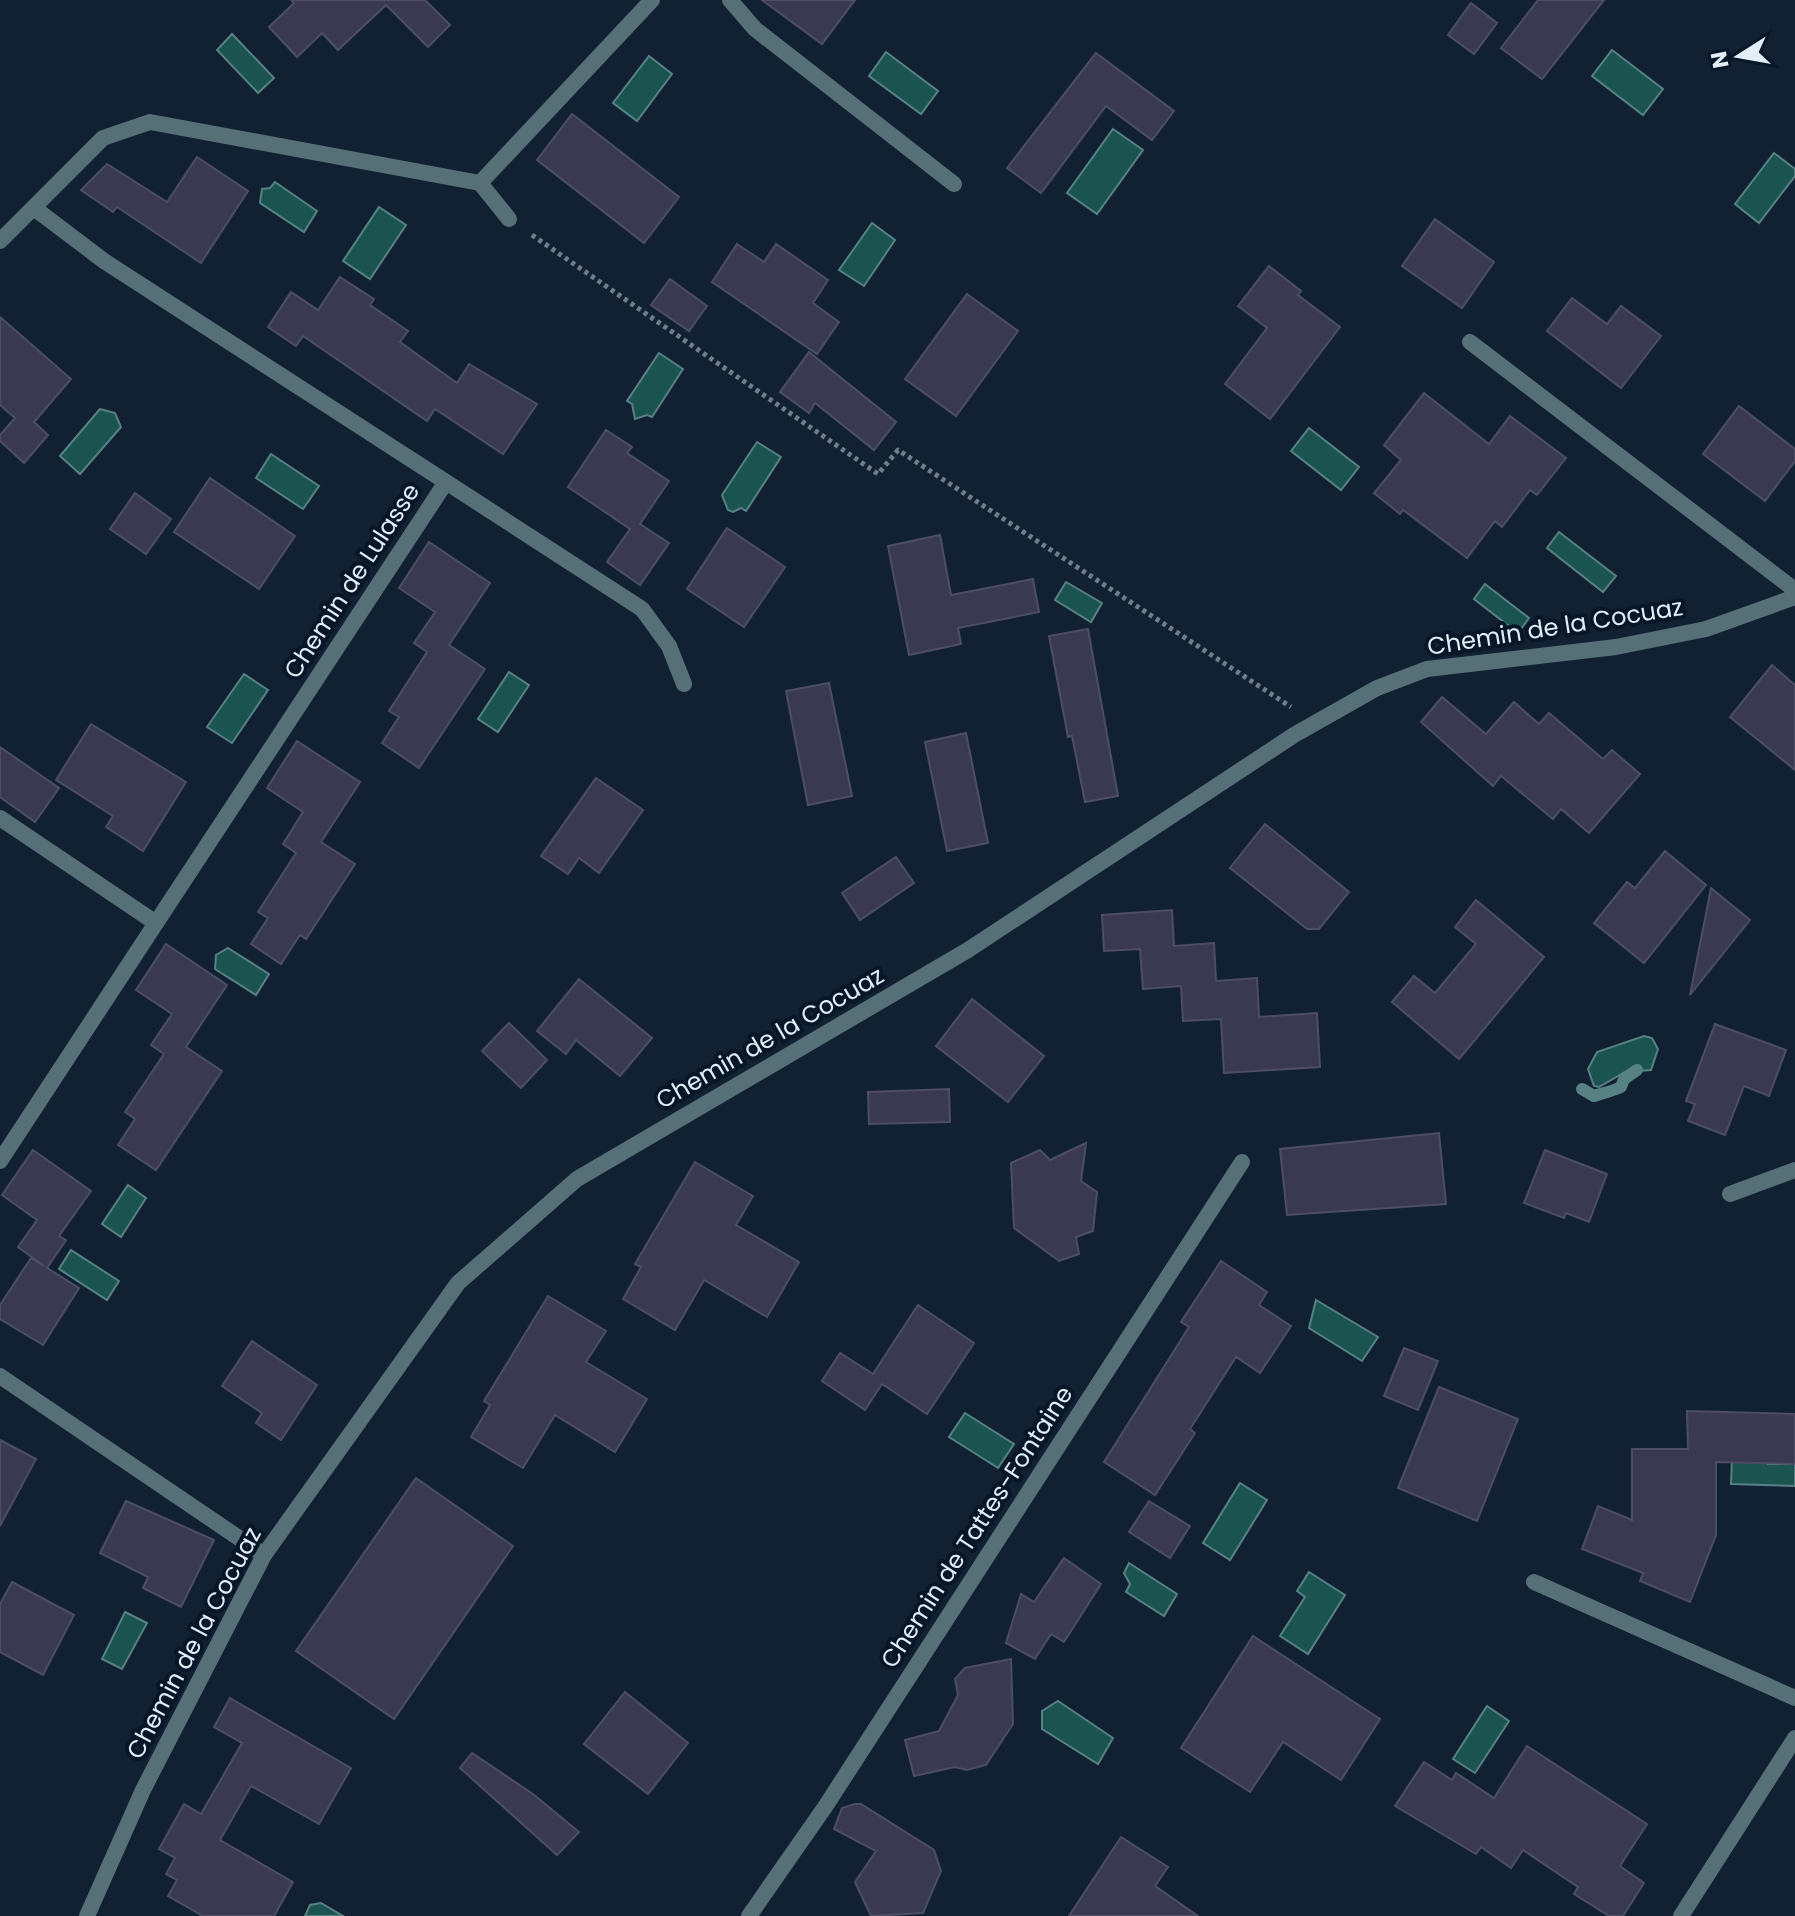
<svg xmlns="http://www.w3.org/2000/svg" width="1795" height="1916" font-family="Poppins,sans-serif">
	<style>
		.water { fill: #1b5350; stroke: #578182; stroke-width: 2 }
		.lines { fill: none; stroke-linecap: round; stroke-linejoin: round }
		.stream { stroke: #578182; stroke-width: 12 }
		.building { fill: #393a50; stroke: #4d4e65; stroke-width: 2 }
		.path { stroke: #707e8c; stroke-width: 5; stroke-dasharray: 4 4; stroke-linecap: butt }
		.service { stroke: #577078; stroke-width: 16 }
		.minor { stroke: #577078; stroke-width: 16 }
		.labels { text-anchor: middle; stroke-width: 8; stroke-linejoin: round; paint-order: stroke }
		.street-label { font-size: 24px; fill: #e2edf8; stroke: #081727 }
	</style>
	<rect width="100%" height="100%" fill="#112132"/>
	<g class="water">
		<path d="M232,34l42,44 -16,15 -41,-43z"/>
		<path d="M1612,50l51,39 -20,26 -51,-39z"/>
		<path d="M886,52l52,39 -17,23 -52,-38z"/>
		<path d="M649,56l23,18 -35,47 -24,-18z"/>
		<path d="M1113,129l30,21 -46,64 -30,-21z"/>
		<path d="M1774,153l21,16v7l-36,47 -24,-19z"/>
		<path d="M275,182l42,29 -13,21 -44,-29 2,-14 8,-1z"/>
		<path d="M379,207l27,18 -36,54 -27,-18z"/>
		<path d="M872,223l23,17 -31,46 -25,-16z"/>
		<path d="M659,353l24,16 -31,48 -5,-2 -12,4 -3,-15 -5,-3z"/>
		<path d="M100,409l15,4 6,14 -41,47 -20,-18z"/>
		<path d="M1309,428l50,39 -18,23 -50,-39z"/>
		<path d="M757,442l24,15 -35,54 -5,-3 -8,4 -5,-2 -6,-15z"/>
		<path d="M271,454l48,32 -16,23 -47,-31z"/>
		<path d="M1559,532l57,44 -13,16 -56,-44z"/>
		<path d="M1066,582l36,21 -11,19 -36,-22z"/>
		<path d="M1485,584l44,34 -11,15 -44,-34z"/>
		<path d="M509,672l20,13 -31,47 -20,-13z"/>
		<path d="M244,674l24,16 -36,53 -25,-16z"/>
		<path d="M228,948l41,26 -13,21 -41,-26 1,-14z"/>
		<path d="M1644,1036l8,2 6,11 -7,21 -26,2 -26,15 -5,-1 -6,-17 9,-17z"/>
		<path d="M128,1185l18,13 -25,39 -19,-13z"/>
		<path d="M71,1250l48,31 -12,19 -48,-31z"/>
		<path d="M1316,1300l62,37 -16,24 -53,-33z"/>
		<path d="M965,1413l49,31 -16,24 -49,-31z"/>
		<path d="M1732,1456l36,1v7h27v22l-64,-2z"/>
		<path d="M1240,1483l27,17 -37,60 -27,-17z"/>
		<path d="M1129,1563l48,31 -13,22 -38,-24 4,-8 -6,-11z"/>
		<path d="M1309,1572l36,23 -37,59 -28,-18 25,-39 -8,-6z"/>
		<path d="M125,1612l22,11 -25,46 -20,-10z"/>
		<path d="M1058,1701l55,37 -15,26 -56,-35v-18z"/>
		<path d="M1487,1706l22,15 -34,52 -22,-14z"/>
		<path d="M321,1903l22,13h-38l5,-11z"/>
	</g>
	<g class="lines">
		<path class="stream" d="M1582,1089l12,7c9,-3 19,-5 27,-9l3,-8 13,-9"/>
	</g>
	<g class="building">
		<path d="M291,0h134l25,25 -22,22 -42,-42 -48,45 -16,-17 -25,24 -28,-30 25,-24z"/>
		<path d="M762,0h93l-33,44z"/>
		<path d="M1538,0h66l-62,79 -41,-31z"/>
		<path d="M1471,3l26,20 -23,31 -26,-19z"/>
		<path d="M1096,53l78,58 -22,29 -46,-34 -65,87 -34,-25z"/>
		<path d="M572,114l107,83 -35,46 -107,-83z"/>
		<path d="M197,157l51,34 -47,72 -84,-56 -4,5 -32,-22 26,-26 60,38z"/>
		<path d="M1435,219l59,43 -32,46 -60,-42z"/>
		<path d="M737,244l27,18 12,-18 52,36 -15,23 26,19 -22,32 -105,-72z"/>
		<path d="M1269,266l32,25 -3,4 42,32 -70,92 -45,-35 42,-56 -29,-22z"/>
		<path d="M340,277l34,22 -4,6 38,26 -8,11 57,41 12,-19 68,40 -34,50 -68,-45 -8,12 -124,-85 -7,10 -28,-19 23,-35 27,18z"/>
		<path d="M670,279l37,27 -18,25 -38,-26z"/>
		<path d="M967,294l51,37 -62,85 -51,-37z"/>
		<path d="M1572,298l35,26 14,-18 40,30 -40,52 -74,-57z"/>
		<path d="M0,317l71,62 -37,43 14,13 -24,28 -24,-22v-6l15,-17 -15,-13z"/>
		<path d="M809,352l87,70 -22,28 -59,-47 -6,10 -29,-21z"/>
		<path d="M1424,393l65,51 21,-28 56,42 -29,37 -7,-5 -28,37 -7,-6 -28,37 -64,-48 -3,4 -26,-21 27,-33 -17,-15z"/>
		<path d="M1739,406l56,43v12l-30,40 -62,-47z"/>
		<path d="M606,430l26,17 -5,6 42,28 -29,43 29,19 -29,42 -33,-23 23,-33 -62,-42z"/>
		<path d="M210,478l85,58 -36,53 -85,-57z"/>
		<path d="M135,493l36,26 -25,35 -36,-25z"/>
		<path d="M727,528l58,39 -41,60 -57,-38z"/>
		<path d="M940,535l11,60 82,-16 6,33 -81,16 3,16 -52,11 -21,-109z"/>
		<path d="M429,542l61,41 -41,62 36,24 -66,99 -37,-25 17,-26 -10,-6 38,-59 -13,-9 21,-31 -36,-24z"/>
		<path d="M1088,629l30,167 -33,6 -13,-66 -4,1 -19,-101z"/>
		<path d="M1772,665l23,20v85l-65,-53z"/>
		<path d="M829,683l23,113 -44,9 -22,-114z"/>
		<path d="M1442,697l44,37 28,-32 25,22 10,-11 54,46 9,-9 28,24 -51,59 -28,-24 -8,10 -52,-43 -8,10 -72,-64z"/>
		<path d="M91,724l95,58 -43,69 -37,-24 7,-11 -57,-36z"/>
		<path d="M966,733l22,110 -41,8 -22,-109z"/>
		<path d="M297,741l63,41 -39,60 34,22 -49,75 -6,-4 -19,29 -30,-20 17,-26 -10,-6 38,-59 -13,-9 20,-32 -36,-24z"/>
		<path d="M0,747l59,41 -24,34 -35,-25z"/>
		<path d="M596,778l47,32 -44,63 -20,-15 -11,16 -27,-18z"/>
		<path d="M1265,824l84,68 -30,37h-12l-77,-61z"/>
		<path d="M1665,851l41,34 -62,78 -50,-40 33,-41 8,6z"/>
		<path d="M896,857l18,26 -54,37 -18,-27z"/>
		<path d="M1711,888l39,32 -60,75z"/>
		<path d="M1476,900l68,57 -85,102 -67,-57 22,-26 21,17 41,-49 -21,-17z"/>
		<path d="M1172,910l2,36 40,-3 2,38 41,-3 2,39 58,-4 3,54 -96,6 -3,-54 -38,2 -2,-35 -38,3 -3,-40 -36,2 -2,-36z"/>
		<path d="M166,944l61,41 -41,62 36,24 -66,99 -38,-25 17,-26 -10,-7 39,-58 -13,-9 21,-31 -36,-24z"/>
		<path d="M579,979l73,59 -32,38 -44,-36 -10,14 -29,-23z"/>
		<path d="M972,999l72,57 -36,46 -72,-56z"/>
		<path d="M509,1023l38,37 -26,28 -39,-37z"/>
		<path d="M1715,1024l71,26 -17,46 -25,-10 -19,49 -37,-14 7,-17 -9,-3z"/>
		<path d="M949,1089l1,33 -81,2 -1,-32z"/>
		<path d="M1439,1133l7,71 -159,11 -7,-66z"/>
		<path d="M1086,1143l-5,38 16,11 -4,39 -17,6 3,17 -20,7 -45,-33 -3,-65 29,-13 10,10z"/>
		<path d="M33,1150l58,41 -32,45 7,4 -19,28 32,20 -36,57 -43,-26v-14l31,-47 13,8 -26,-19 19,-27 -35,-25z"/>
		<path d="M1545,1150l62,24 -18,48 -23,-9 -2,5 -40,-15z"/>
		<path d="M695,1162l58,34 -17,29 63,37 -32,55 -63,-37 -29,50 -52,-31 18,-32 -6,-3z"/>
		<path d="M1221,1261l46,31 -8,13 32,21 -31,47 -24,-16 -46,72 5,4 -40,62 -51,-33 85,-135 -8,-5z"/>
		<path d="M548,1296l58,35 -20,31 61,37 -32,53 -60,-37 -32,53 -52,-31 19,-32 -6,-4z"/>
		<path d="M918,1305l56,38 -47,71 -45,-30 -17,26 -43,-29 18,-28 33,21z"/>
		<path d="M252,1341l65,44 -36,55 -25,-17 6,-10 -40,-27z"/>
		<path d="M1404,1348l34,13 -20,49 -34,-14z"/>
		<path d="M1439,1387l79,32 -41,102 -79,-33z"/>
		<path d="M1687,1411l108,3v50l-79,-2v73l-26,67 -50,-21 3,-8 -61,-24 16,-43 34,14v-71h56z"/>
		<path d="M0,1440l36,19 -36,67z"/>
		<path d="M416,1478l97,68 -119,173 -98,-68z"/>
		<path d="M126,1501l88,39 -33,67 -38,-19 5,-11 -48,-24z"/>
		<path d="M1149,1501l41,25 -20,32 -41,-26z"/>
		<path d="M1064,1558l37,26 -37,58 -13,-8 -16,25 -29,-16 15,-49 13,8z"/>
		<path d="M12,1582l62,33 -31,60 -43,-23v-48z"/>
		<path d="M1253,1636l127,83 -39,61 -58,-38 -33,50 -69,-44z"/>
		<path d="M1011,1659l2,65 -27,41 -19,5 -12,-3 -41,9 -9,-36 34,-9 19,-36 -3,-16 10,-11z"/>
		<path d="M625,1692l63,51 -40,51 -64,-50z"/>
		<path d="M230,1698l121,70 -32,56 -68,-38 -31,54 73,42 -19,34h-71l-35,-20 9,-16 -11,-6 9,-16 -16,-9 25,-45 17,10 41,-71 -28,-16z"/>
		<path d="M1527,1746l120,78 -27,42 24,17 -21,33h-14l-35,-22 4,-7 -55,-37 -12,18 -30,-21 -5,7 -81,-48 29,-44 28,18 4,-7 38,25z"/>
		<path d="M472,1753l61,41 46,38 -22,23 -97,-87z"/>
		<path d="M855,1804h6l73,46 7,21 -18,42 -52,3 -16,-34 21,-31 -42,-22 8,-21z"/>
		<path d="M1121,1837l47,30 -13,19 43,30h-129z"/>
	</g>
	<g class="lines">
		<path class="path" d="M532,235l346,239 20,-24 393,257"/>
		<g class="service">
			<path d="M730,0l25,29 199,155"/>
			<path d="M1730,1194l65,-24"/>
			<path d="M0,1376l264,179"/>
			<path d="M1534,1582l261,116"/>
			<path d="M749,1916l76,-109 417,-645"/>
		</g>
		<g class="minor">
			<path d="M480,183l29,36"/>
			<path d="M0,241l103,-103 47,-16 330,61 172,-183"/>
			<path d="M1470,342l325,248"/>
			<path d="M446,482l196,127 27,37 15,38"/>
			<path d="M0,818l156,105 290,-441 -342,-221 -70,-53"/>
			<path d="M0,1161l156,-238"/>
			<path d="M87,1916l56,-126 121,-235 194,-272 119,-104 391,-229 326,-215 83,-47 50,-19 189,-22 90,-18 89,-32"/>
			<path d="M1681,1916l114,-178"/>
		</g>
	</g>
	<g class="labels">
		<g class="street-label">
			<text transform="translate(352 581) rotate(-57)" y="8">Chemin de Lulasse</text>
			<text transform="translate(1555 627) rotate(-9)" y="8">Chemin de la Cocuaz</text>
			<text transform="translate(770 1038) rotate(-30)" y="8">Chemin de la Cocuaz</text>
			<text transform="translate(977 1527) rotate(-57)" y="8">Chemin de Tattes-Fontaine</text>
			<text transform="translate(194 1643) rotate(-62)" y="8">Chemin de la Cocuaz</text>
		</g>
	</g>
	<g transform="translate(1739 56) rotate(259)" stroke="#081727" stroke-width="6" paint-order="stroke">
	<path d="M0-6L14 30L0 20L-14 30Z" fill="#e2edf8"/>
	<text y="-12" font-size="22" font-weight="bold" text-anchor="middle" fill="#e2edf8">N</text>
	</g>
</svg>
